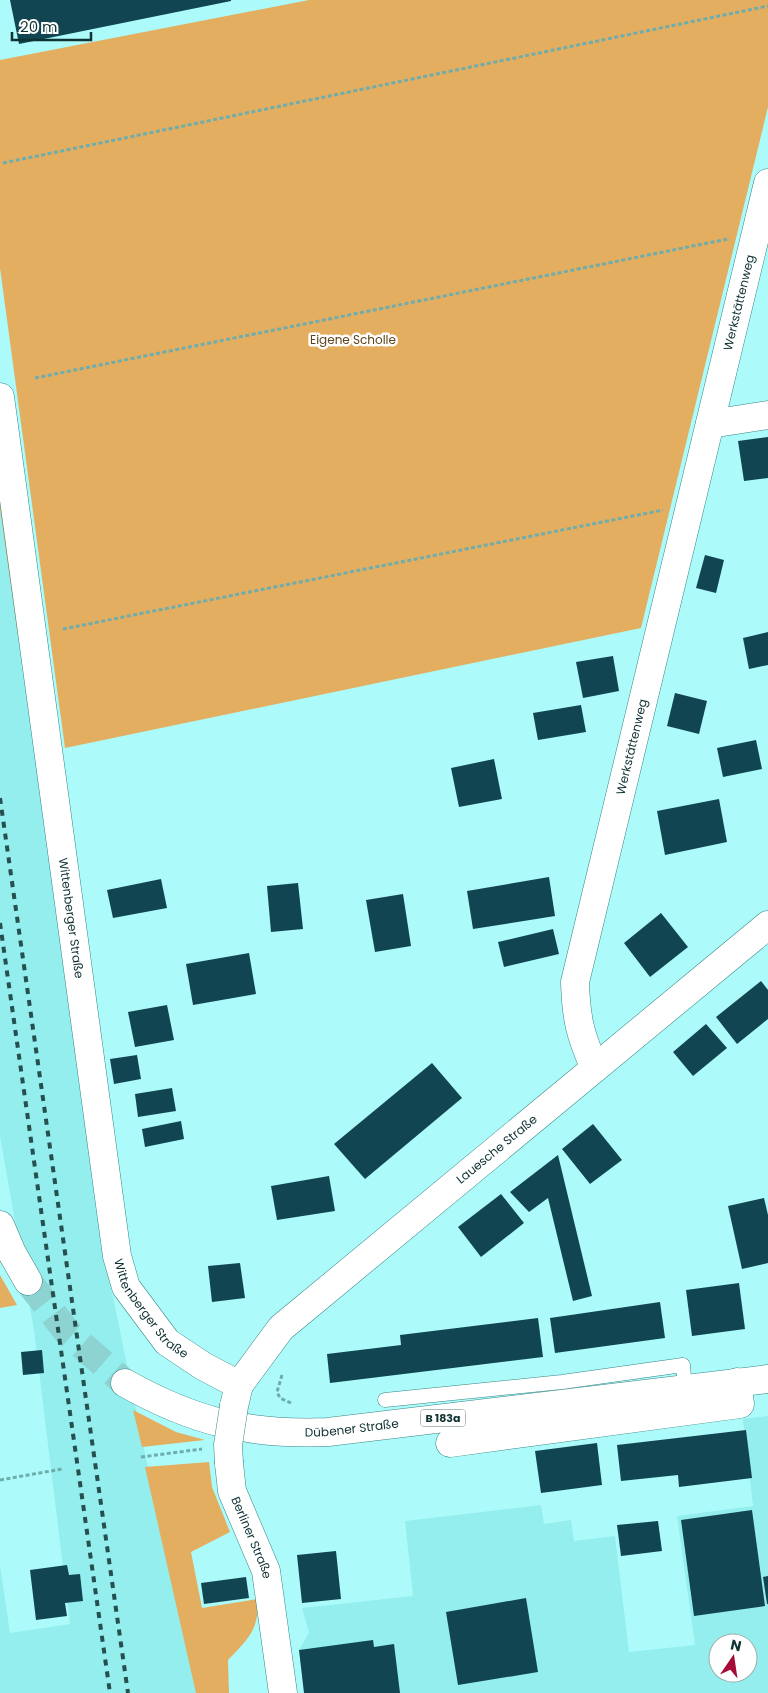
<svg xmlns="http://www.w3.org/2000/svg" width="768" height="1693" font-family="Poppins,sans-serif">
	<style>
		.built { fill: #94eeee; fill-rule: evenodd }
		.green { fill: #e3ae60 }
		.building { fill: #114551 }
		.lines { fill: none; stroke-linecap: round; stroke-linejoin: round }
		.primary-tunnel { stroke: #8dd3d2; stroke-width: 28; stroke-dasharray: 28 14; stroke-linecap: butt }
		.lane-casing { stroke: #358585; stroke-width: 15 }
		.street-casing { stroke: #358585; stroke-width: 29 }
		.secondary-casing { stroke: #358585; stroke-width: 29 }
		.primary-casing { stroke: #358585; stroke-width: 29 }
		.path { stroke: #6fadac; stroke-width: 3; stroke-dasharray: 4 2.5; stroke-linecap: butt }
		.lane { stroke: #fff; stroke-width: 14 }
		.street { stroke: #fff; stroke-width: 28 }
		.secondary { stroke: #fff; stroke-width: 28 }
		.primary { stroke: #fff; stroke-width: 28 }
		.rail { stroke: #264f4f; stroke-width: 4; stroke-dasharray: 6 6; stroke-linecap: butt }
		.street-bridge-casing { stroke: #358585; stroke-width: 29; stroke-linecap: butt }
		.street-bridge { stroke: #fff; stroke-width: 28 }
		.labels { text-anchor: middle; stroke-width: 5; stroke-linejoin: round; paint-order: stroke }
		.shield { fill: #fff; stroke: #587070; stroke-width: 1 }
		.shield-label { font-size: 11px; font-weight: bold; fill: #103232 }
		.street-label { font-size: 12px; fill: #103232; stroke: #fff }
		.park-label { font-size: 12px; fill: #5f441a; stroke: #fff }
	</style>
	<rect width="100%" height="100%" fill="#acfbfa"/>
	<g class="built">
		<path d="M0,490l110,792 38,186 63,225h-211v-127l10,67 60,-9 -36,-294 -34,-194z"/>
		<path d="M768,1416v277h-464l-5,-43 10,-17 -7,-25 111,-12 -8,-75 136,-16 3,19 27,-4 3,21 41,-5 14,116 66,-7 -18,-129 76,-10 -10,-87zM718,1643h30v30h-30z"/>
	</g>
	<g class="green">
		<path d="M309,0h459v107l-127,521 -576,120 -65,-480v-208z"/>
		<path d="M0,470l23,167h-5l-18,-128z"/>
		<path d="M0,1275l17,30 -17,3z"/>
		<path d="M133,1410l43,22 29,8 -63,7z"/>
		<path d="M209,1462l3,25 18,45 -39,20 11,56 56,-9c1,31 -10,40 -30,61l1,33h-33l-51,-226z"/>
	</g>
	<g class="building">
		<path d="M10,0h221v1l-212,43z"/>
		<path d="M768,437v41l-24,3 -6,-40z"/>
		<path d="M705,555l19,5 -8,33 -20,-5z"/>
		<path d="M768,632v33l-19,4 -6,-31z"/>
		<path d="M613,656l6,35 -36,7 -7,-36z"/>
		<path d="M675,693l32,8 -8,33 -32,-8z"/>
		<path d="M581,705l5,27 -48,8 -5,-27z"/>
		<path d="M756,740l6,29 -39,8 -6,-29z"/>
		<path d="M494,759l8,40 -43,8 -8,-39z"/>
		<path d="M719,799l8,43 -62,13 -8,-44z"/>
		<path d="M549,877l6,39 -82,13 -6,-38z"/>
		<path d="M161,879l6,29 -54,10 -6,-28z"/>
		<path d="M298,883l5,46 -32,3 -4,-46z"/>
		<path d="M403,894l8,52 -36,6 -9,-52z"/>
		<path d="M661,913l27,34 -38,30 -26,-34z"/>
		<path d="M553,929l6,25 -55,13 -6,-25z"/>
		<path d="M249,953l7,41 -63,11 -7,-41z"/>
		<path d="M761,981l7,9v29l-31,25 -21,-27z"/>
		<path d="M167,1005l7,35 -39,7 -7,-35z"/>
		<path d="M706,1024l21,24 -34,28 -20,-24z"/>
		<path d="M137,1055l4,24 -27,5 -4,-25z"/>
		<path d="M432,1063l30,35 -97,81 -31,-35z"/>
		<path d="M172,1088l4,23 -38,6 -3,-23z"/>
		<path d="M181,1121l3,18 -39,8 -3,-18z"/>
		<path d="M593,1124l29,36 -32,24 -28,-35z"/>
		<path d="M558,1155l34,141 -19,5 -25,-103 -19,14 -19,-20z"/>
		<path d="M329,1176l6,35 -58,9 -6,-34z"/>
		<path d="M501,1194l23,29 -43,34 -23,-30z"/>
		<path d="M764,1198l4,17v48l-26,6 -14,-63z"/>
		<path d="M240,1263l5,35 -33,4 -4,-36z"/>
		<path d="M739,1283l6,46 -53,7 -6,-46z"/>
		<path d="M660,1302l5,36 -110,15 -5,-35z"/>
		<path d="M538,1318l5,39 -213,26 -3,-29 74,-9 -1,-10z"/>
		<path d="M42,1350l2,23 -21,2 -2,-23z"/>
		<path d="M746,1430l6,48 -73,9 -1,-12 -57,6 -4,-36z"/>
		<path d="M597,1443l5,42 -61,8 -6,-42z"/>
		<path d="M752,1510l13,96 -71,10 -13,-96z"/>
		<path d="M658,1521l4,30 -41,5 -4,-31z"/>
		<path d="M336,1551l5,48 -39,4 -5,-48z"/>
		<path d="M67,1565l2,10 11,-1 3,27 -18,2 2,13 -31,4 -6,-50z"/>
		<path d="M768,1576v28h-1l-4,-27z"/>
		<path d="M246,1577l3,21 -45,6 -3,-21z"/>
		<path d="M526,1598l12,74 -80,13 -12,-73z"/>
		<path d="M373,1640l1,7 20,-3 6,49h-96l-5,-43z"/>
	</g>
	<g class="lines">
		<path class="primary-tunnel" d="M28,1281l40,52 57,50"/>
		<g class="lane-casing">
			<path id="lane" d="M385,1400l177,-18 121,-17 2,24"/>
		</g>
		<g class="street-casing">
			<g id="street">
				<path id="s1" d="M0,397l117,859 9,31 41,55 36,24 36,19 -5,21"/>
				<path d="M710,424l58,-9"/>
				<path id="s2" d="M595,1068c-15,-32 -19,-51 -20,-86l193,-799"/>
				<path d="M450,1443l290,-39 -3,-22"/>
				<path id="s3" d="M229,1463l3,28 34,80 17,122"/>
			</g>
		</g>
		<g class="secondary-casing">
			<g id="secondary">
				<path id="s4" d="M239,1385l42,-57 487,-403"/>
			</g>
		</g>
		<g class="primary-casing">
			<g id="primary">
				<path d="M0,1225l12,28 16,28"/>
				<path id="s5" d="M125,1383c69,39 124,52 203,49l440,-53"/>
			</g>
		</g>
		<g class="path">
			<path d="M3,163l765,-157"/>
			<path d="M35,378l693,-139"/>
			<path d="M63,629l600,-119"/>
			<path d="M282,1375l-5,17 3,6 11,5"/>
			<path d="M141,1457l61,-8"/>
			<path d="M0,1480l62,-11"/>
		</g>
		<use href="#lane" class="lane"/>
		<use href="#street" class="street"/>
		<use href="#secondary" class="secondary"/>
		<use href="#primary" class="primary"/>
		<g class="rail">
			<path d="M0,798l128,895"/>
			<path d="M0,923l110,770"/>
		</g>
		<g class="street-bridge-casing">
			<path id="street-bridge" d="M229,1463l-1,-18 6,-39"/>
		</g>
		<use href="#street-bridge" class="street-bridge"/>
	</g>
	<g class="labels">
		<rect class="shield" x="420.5" y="1409.5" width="45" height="17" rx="4"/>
		<g class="shield-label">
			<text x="443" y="1422">B 183a</text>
		</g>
		<g class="street-label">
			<text dy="4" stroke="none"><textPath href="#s2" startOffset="788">Werkstättenweg</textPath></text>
			<text dy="4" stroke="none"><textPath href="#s2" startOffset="331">Werkstättenweg</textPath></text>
			<text dy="4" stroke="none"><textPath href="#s1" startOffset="526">Wittenberger Straße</textPath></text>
			<text dy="4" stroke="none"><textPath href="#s4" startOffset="351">Lauesche Straße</textPath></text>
			<text dy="4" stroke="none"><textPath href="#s1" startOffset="931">Wittenberger Straße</textPath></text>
			<text dy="4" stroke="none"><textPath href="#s5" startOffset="236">Dübener Straße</textPath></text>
			<text dy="4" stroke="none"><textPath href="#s3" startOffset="79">Berliner Straße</textPath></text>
		</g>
		<g class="park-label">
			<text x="353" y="344">Eigene Scholle</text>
		</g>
	</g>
	<g transform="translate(733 1658) rotate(13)"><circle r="24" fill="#ffffff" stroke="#9fadad"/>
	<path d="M0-4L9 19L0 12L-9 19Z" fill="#a60c37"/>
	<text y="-8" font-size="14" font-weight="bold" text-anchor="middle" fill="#103232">N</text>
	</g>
	<path d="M12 32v8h79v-8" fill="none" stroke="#103232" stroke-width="2.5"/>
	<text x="20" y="32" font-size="15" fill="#103232" stroke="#ffffff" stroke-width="4" paint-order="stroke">20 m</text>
</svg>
